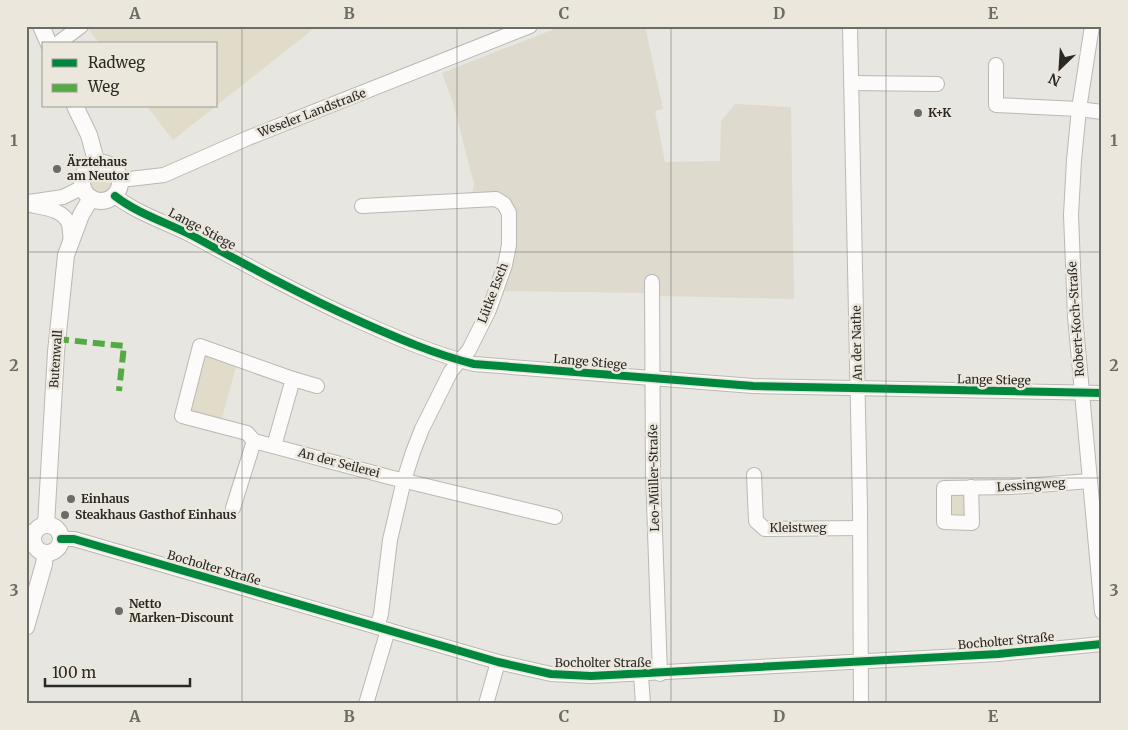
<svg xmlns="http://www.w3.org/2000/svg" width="1128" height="730" font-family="Merriweather,serif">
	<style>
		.built { fill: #dedacd }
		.green { fill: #e1dbc9 }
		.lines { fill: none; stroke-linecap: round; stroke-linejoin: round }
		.minor-casing { stroke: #bab8b4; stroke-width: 16 }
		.major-casing { stroke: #bab8b4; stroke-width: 18 }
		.minor { stroke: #fcfbfa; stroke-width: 14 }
		.major { stroke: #fcfbfa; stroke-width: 16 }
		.quiet { stroke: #54ab44; stroke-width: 6; stroke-dasharray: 12 6; stroke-linecap: butt }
		.cycleway-casing { stroke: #ebe7dd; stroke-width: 11 }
		.cycleway { stroke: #00873e; stroke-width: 8 }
		.grid { fill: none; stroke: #6d6b66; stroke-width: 1; stroke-opacity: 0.55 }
		.poi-dot { fill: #6d6b66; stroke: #ebe7dd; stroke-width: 2 }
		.labels { text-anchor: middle; stroke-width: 5; stroke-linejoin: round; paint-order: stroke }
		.street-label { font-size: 12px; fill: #2b2925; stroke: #ebe7dd }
		.poi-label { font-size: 12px; font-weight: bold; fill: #2b2925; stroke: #ebe7dd; text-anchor: start }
		.neatline { fill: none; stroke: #6d6b66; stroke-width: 2 }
		.grid-label { font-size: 16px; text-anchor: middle; font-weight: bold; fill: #6d6b66 }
	</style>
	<rect width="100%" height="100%" fill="#e8e6e0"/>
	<path class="built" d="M562,26h83l18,83 -8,2 10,51 55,-1 1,-40 14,-17 56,3 3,192 -135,-3h-15v-3l-144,-2 14,-53 -18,-45 -27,1 4,-3 1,-7 -20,-78 -12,-33z"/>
	<g class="green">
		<path d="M93,26h224l-144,114 -26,-34h69v-62h-116l-11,-14z"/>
		<circle cx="102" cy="182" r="12"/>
		<path d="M206,353l31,10 -16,59 -27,-8 -6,-11 12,-46z"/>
		<rect x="948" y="493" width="19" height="26"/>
	</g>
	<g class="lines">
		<g class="minor-casing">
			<g id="minor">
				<path d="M850,26l10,481 1,197"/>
				<path d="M1092,26l-13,83 -5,51 -3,55 4,101 27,296"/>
				<path d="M57,44l24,-18"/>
				<path d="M996,65v40l83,4 23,3"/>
				<path d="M852,83l85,1"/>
				<path d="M121,180l43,-5 84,-37 282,-112"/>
				<path d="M115,196c23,18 53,27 78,40 55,30 110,60 166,85 38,17 75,33 115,43l279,22 349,7"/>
				<path d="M29,202l34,-5 20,-10"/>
				<path d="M26,204c15,4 37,4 43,20 1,5 1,12 2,17"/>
				<path d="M362,206l134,-7 8,5 5,9v32l-4,20 -16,45 -20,40 -18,21 -29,58 -9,23 -9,28 -14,60 -9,74 -4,13"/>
				<path d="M652,282l1,192 7,200"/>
				<path d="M293,379l24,7"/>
				<path d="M274,446l19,-67 -93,-33 -18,70 65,17 7,8 135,36 166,40"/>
				<path d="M754,475l2,46 9,8 95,-1"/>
				<path d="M971,487l1,36 -28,-1v-34l67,-1 79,-6"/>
				<path d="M233,508l21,-67"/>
				<path d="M26,531l8,3"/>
				<path d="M61,539h13l424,123 53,12 40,2 407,-22 104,-10"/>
				<path d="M641,675l2,29"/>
				<path d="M366,704l22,-74"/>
				<path d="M486,704l12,-42"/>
			</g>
		</g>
		<g class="major-casing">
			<g id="major">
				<path d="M41,26l8,18"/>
				<path d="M75,106l14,29 8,29"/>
				<circle cx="101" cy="182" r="19"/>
				<circle cx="47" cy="539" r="14"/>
				<path d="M46,525l10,-173 10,-97 15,-40 10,-17"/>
				<path d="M26,627l18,-63 1,-11"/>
			</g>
		</g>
		<use href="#minor" class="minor"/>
		<use href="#major" class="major"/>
		<path class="quiet" d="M57,339l67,7 -5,45"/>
		<g class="cycleway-casing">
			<g id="cycleway">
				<path d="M115,196c23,18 53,27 78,40 55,30 110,60 166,85 38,17 75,33 115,43l279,22 349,7"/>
				<path d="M61,539h13l424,123 53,12 40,2 407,-22 104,-10"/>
			</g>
		</g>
		<use href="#cycleway" class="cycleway"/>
	</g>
	<path class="grid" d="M242,26v678M457,26v678M671,26v678M886,26v678M26,252h1076M26,478h1076"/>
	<g class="poi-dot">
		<circle cx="918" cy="113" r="5"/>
		<circle cx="57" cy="169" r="5"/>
		<circle cx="71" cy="499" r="5"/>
		<circle cx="65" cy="515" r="5"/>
		<circle cx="119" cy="611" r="5"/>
	</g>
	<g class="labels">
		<g class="street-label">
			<text transform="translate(312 113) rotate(-21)" y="4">Weseler Landstraße</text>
			<text transform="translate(202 229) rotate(28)" y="4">Lange Stiege</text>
			<text transform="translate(493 293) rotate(-69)" y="4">Lütke Esch</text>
			<text transform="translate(1076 319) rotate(-94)" y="4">Robert-Koch-Straße</text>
			<text transform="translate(857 343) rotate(-91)" y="4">An der Nathe</text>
			<text transform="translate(56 359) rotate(-86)" y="4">Butenwall</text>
			<text transform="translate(590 362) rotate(5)" y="4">Lange Stiege</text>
			<text transform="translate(994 380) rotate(1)" y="4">Lange Stiege</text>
			<text transform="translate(339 463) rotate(15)" y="4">An der Seilerei</text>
			<text transform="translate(654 478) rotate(-91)" y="4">Leo-Müller-Straße</text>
			<text transform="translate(1031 485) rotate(-4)" y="4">Lessingweg</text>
			<text x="798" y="532">Kleistweg</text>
			<text transform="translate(214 568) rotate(16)" y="4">Bocholter Straße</text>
			<text transform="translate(1006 641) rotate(-5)" y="4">Bocholter Straße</text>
			<text x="603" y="667">Bocholter Straße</text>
		</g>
		<g class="poi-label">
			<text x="928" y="117">K+K</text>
			<text x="67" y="166">Ärztehaus<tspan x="67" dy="14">am Neutor</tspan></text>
			<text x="81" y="503">Einhaus</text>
			<text x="75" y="519">Steakhaus Gasthof Einhaus</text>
			<text x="129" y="608">Netto<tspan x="129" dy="14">Marken-Discount</tspan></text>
		</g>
	</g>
	<rect width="1128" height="730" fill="none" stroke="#ebe7dd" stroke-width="55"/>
	<rect x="42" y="42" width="175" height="65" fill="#ebe7dd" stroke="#9e9b93"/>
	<rect x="52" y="59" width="25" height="8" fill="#00873e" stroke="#9e9b93"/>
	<text x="88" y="68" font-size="15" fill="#2b2925">Radweg</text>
	<rect x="52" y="84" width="25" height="8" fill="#54ab44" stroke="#9e9b93"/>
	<text x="88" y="92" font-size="15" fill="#2b2925">Weg</text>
	<g transform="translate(1060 68) rotate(205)" stroke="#ebe7dd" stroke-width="4" paint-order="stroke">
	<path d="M0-4L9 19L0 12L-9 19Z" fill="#2b2925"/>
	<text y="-8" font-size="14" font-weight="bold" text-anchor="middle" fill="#2b2925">N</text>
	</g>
	<path d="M45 678v8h145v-8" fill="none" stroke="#2b2925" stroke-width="2.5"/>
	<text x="52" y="678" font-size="15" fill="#2b2925" stroke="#ebe7dd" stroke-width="4" paint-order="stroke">100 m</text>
	<rect x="28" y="28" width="1072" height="674" class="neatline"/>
	<g class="grid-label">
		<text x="135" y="19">A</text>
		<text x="349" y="19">B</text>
		<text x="564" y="19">C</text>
		<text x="779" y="19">D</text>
		<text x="993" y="19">E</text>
		<text x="14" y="146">1</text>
		<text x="1114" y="146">1</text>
		<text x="14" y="371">2</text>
		<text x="1114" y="371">2</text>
		<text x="14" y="596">3</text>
		<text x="1114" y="596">3</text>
		<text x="135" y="722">A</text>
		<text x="349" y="722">B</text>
		<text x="564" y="722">C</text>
		<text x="779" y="722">D</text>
		<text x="993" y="722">E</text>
	</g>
</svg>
